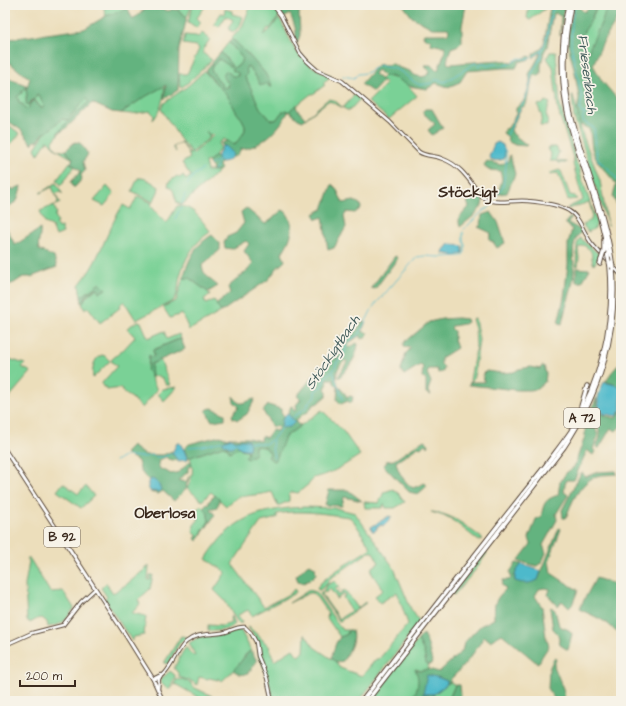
<svg xmlns="http://www.w3.org/2000/svg" width="626" height="706" font-family="'Architects Daughter',sans-serif">
	<style>
		.green { fill: #7ad196; stroke: #5a7e5a }
		.forest { fill: #63b37f; stroke: #4f6e4e; fill-rule: evenodd }
		.water { fill: #4eb9cb; stroke: #447274 }
		.lines { fill: none; stroke-linecap: round; stroke-linejoin: round }
		.stream { stroke: #4eb9cb; stroke-width: 1 }
		.secondary-casing { stroke: #564536; stroke-width: 4.5 }
		.primary-casing { stroke: #564536; stroke-width: 5 }
		.highway-casing { stroke: #564536; stroke-width: 5.5 }
		.secondary { stroke: #fff; stroke-width: 2.5 }
		.primary { stroke: #fff; stroke-width: 3 }
		.highway { stroke: #fff; stroke-width: 3.5 }
		.highway-bridge-casing { stroke: #564536; stroke-width: 5.5; stroke-linecap: butt }
		.highway-bridge { stroke: #fff; stroke-width: 3.5 }
		.labels { text-anchor: middle; stroke-width: 3.5; stroke-linejoin: round; paint-order: stroke }
		.shield { fill: #f7f3e8; stroke: #73665b; stroke-width: 1 }
		.shield-label { font-size: 12px; font-weight: bold; fill: #3b2a1e }
		.water-label { font-size: 14px; font-style: italic; fill: #425c5b; stroke: #f7f3e8 }
		.quarter-label { font-size: 15px; font-weight: bold; fill: #3b2a1e; stroke: #f7f3e8 }
	</style>
	<rect width="100%" height="100%" fill="#f7f3e8"/>
	<filter id="ink" filterUnits="userSpaceOnUse"><feTurbulence type="fractalNoise" baseFrequency=".025" numOctaves="2"/><feDisplacementMap in="SourceGraphic" scale="8" xChannelSelector="R" yChannelSelector="G"/><feConvolveMatrix kernelMatrix="1 2 1 2 8 2 1 2 1" color-interpolation-filters="sRGB"/></filter>
	<filter id="wash" filterUnits="userSpaceOnUse"><feTurbulence type="fractalNoise" baseFrequency=".012" numOctaves="4" result="noise"/><feDisplacementMap in="SourceGraphic" scale="16" xChannelSelector="R" yChannelSelector="G"/><feGaussianBlur stdDeviation="0.9" result="paint"/><feColorMatrix in="noise" values="0 0 0 0 0 0 0 0 0 0 0 0 0 0 0 0 0 1.4 0 .05"/><feComposite in="paint" operator="in"/></filter>
	<g filter="url(#wash)">
		<rect width="100%" height="100%" fill="#ecdebb"/>
		<g class="green">
			<path d="M103,5h23l2,3 -22,8z"/>
			<path d="M179,5h13l-5,12 -9,-7z"/>
			<path d="M193,5h13l-9,13 4,4 -4,6 -9,-6z"/>
			<path d="M251,5h21l8,10 -10,14 -2,-1 -4,7 7,-6 7,-10h2l15,31 16,16 20,10 -8,7 2,2 -12,9h-2l-14,11h-1l-7,6 1,1h-8l-6,8h-5l-11,-12 -12,-26 -3,-4 1,-11 2,-1 8,11 11,6 2,4 2,-2 -3,-3 -3,-9 -22,-24 -7,-7 -5,-3 12,-13v-2z"/>
			<path d="M529,5h21l-20,15 -3,-2z"/>
			<path d="M598,5l9,2 -4,12 -17,38 -7,-12 3,-11 7,-10z"/>
			<path d="M225,9l7,2v3l11,3 -2,6h-1l1,1 -7,8 -5,-2v-3l4,-7 -7,-4 -7,11 -5,-3 7,-11 3,1z"/>
			<path d="M202,33l8,6 -7,11 1,4 8,6 -21,20 -10,8 -1,-1 -1,-13h8l12,-25 -2,-3 -14,-2 2,-9 11,1 2,1z"/>
			<path d="M229,42l14,17 -5,7 -2,6 2,1v3l-15,1 6,7 -3,4h-2l-13,-18v-3l9,-8 12,7 -11,-14z"/>
			<path d="M550,52h6l4,53 17,59 3,4v5l17,49 -2,6 -7,4 -5,-7 8,-5 1,-8 -3,-10 -21,7 -1,-1 16,-8 -10,-36 1,-3 -16,-51 -5,-43 -6,-9z"/>
			<path d="M204,71l23,24 10,18 5,6 3,6v5l-3,6 -8,9 -10,-6 -5,4 1,5c-4,6 -6,12 -15,14l2,9h12l-37,34 -5,-2 -4,-13 -5,-4 1,-4 8,-6 3,2 3,-3 3,5 5,-4 -9,-13 8,-5 -3,-7 -6,-9 -8,5 3,5 -3,-5 8,-5 9,12 1,-1 2,1 21,-19 -1,-1 -3,1 -4,-4 4,6 -17,15h-2l-11,-13 -19,-30 3,-6 25,-18z"/>
			<path d="M384,76c16,2 23,7 33,20l-28,23 -21,-17 18,-18 -5,-5z"/>
			<path d="M26,85h1l-1,6 1,2c-1,3 -2,9 1,12l9,-11 3,2 4,10v2h-3l-6,-8h-3l-3,8 -2,1 -3,-1 -1,-2 -2,-1 -4,-8 5,-5v-2l3,-1z"/>
			<path d="M164,86c2,7 -5,29 -11,34l1,-5 -4,-4 -19,3 -10,-1 22,-15z"/>
			<path d="M355,94l6,5 -2,1 -10,11 -17,-9 -4,-1 -23,18 23,-20 6,1 9,8z"/>
			<path d="M572,95h1l9,38 18,48 8,45 -34,-109z"/>
			<path d="M86,99l3,3 -23,21 -14,20 5,7 7,1 2,-1 1,3 6,4v2c-11,-7 -17,-8 -25,-19l-10,15 -3,-7 10,-15 17,-14 5,1z"/>
			<path d="M546,101l4,2 -4,11 2,6 -1,6h-7l2,-9 -4,-11 1,-2 2,1z"/>
			<path d="M5,122l15,12 -9,10 -6,-6z"/>
			<path d="M549,147h7l3,5 -2,5v4l9,1v1h-8l-2,-2h-6l1,-7 -3,-3z"/>
			<path d="M70,162l1,2 4,2 -14,19 -4,-5z"/>
			<path d="M559,170l2,1 9,24 5,1 2,3 -9,1 -10,-27 -8,2v-2z"/>
			<path d="M138,178c8,-1 15,5 21,9l-1,5 -5,10 -21,-11z"/>
			<path d="M56,183l1,1 6,11 -2,-3 -6,2 5,9 -6,3 3,8 -2,1 3,8 -2,1 2,4 3,-1 2,6 -7,3 -4,-10 -7,-3 -5,-12 17,-7 1,-3 -6,-14 -12,6z"/>
			<path d="M107,186l7,8 -10,12 -10,-5z"/>
			<path d="M138,196l14,7 -1,3 15,17 2,-2 9,-15c16,-1 24,14 33,25v1c-16,11 -25,26 -30,44 -2,8 -1,19 -7,25l-37,19 -12,-19 -4,4 1,2 -21,16 -12,-16 -4,2 -2,-6 2,-1 1,-4 12,-10 2,2v3l6,-4 -5,-6 -19,14 -2,-12c8,-10 15,-20 20,-32 8,-16 14,-33 24,-48l7,4z"/>
			<path d="M580,238l20,17 -6,10c-5,-11 2,-13 -11,-20l-5,3 1,10 -1,8h-2l1,-22z"/>
			<path d="M183,278h6l19,14 2,3 -6,4 2,5 8,-4 7,12 -32,18 -7,-16 -12,4 -7,-11 13,-6z"/>
			<path d="M473,318h2l4,22 -5,36 -1,4 -2,1 -1,-1 6,-34 -1,-17 -3,-10z"/>
			<path d="M138,321l3,1 7,16 16,-7 3,8 12,-5 2,5 -5,1 -23,10 1,6 -2,1 -3,-1 -1,12 -1,1 10,21 -15,18 -10,-10 -8,-5 -3,-5 -14,2 -1,-3h-3l-1,-4 15,-17 -5,-4 -1,-2 13,-11 11,-12 -8,-9z"/>
			<path d="M102,355l3,1 5,5 -17,17c-1,-8 0,-20 9,-23z"/>
			<path d="M6,358l19,6 -3,3 9,5 -25,29 -1,-1v-34l3,-3z"/>
			<path d="M160,359l10,26h-4l-3,-6 -5,-3 -6,1 -1,-12z"/>
			<path d="M177,387l-13,14 -6,-7 5,-5z"/>
			<path d="M322,410l21,21 17,24c-15,10 -30,20 -47,23l-3,5 -12,10 -5,-1 -4,2v7l-11,5 -6,-14 -10,2 -24,3 -12,9 -15,-14 -9,9 -15,-13c6,-10 7,-20 3,-31l33,-11 5,2 1,4 9,-4 6,2h3l1,3 7,-7 10,1 5,6 8,1 2,-7 5,-10z"/>
			<path d="M63,483l15,11 8,-8 8,10 -13,12 -24,-17z"/>
			<path d="M393,489l6,5 6,8 -10,6h-9l-2,-4 -2,4h-17l-1,-6 15,1 5,-11z"/>
			<path d="M201,505l6,6 2,10 -10,16 -6,-5 1,-7 5,-6 -6,-5z"/>
			<path d="M304,507l32,1 19,5 39,55 17,41 9,13 -61,79h-86l-5,-23 -9,-22v-11l-11,-18 2,1 19,18 5,15 19,-12 5,7 6,-4 1,-18 9,13 22,15 4,6 22,8 14,-17h3l29,-35 -11,-32 -17,11 -5,-7 8,-6 -12,-18 2,-1 -2,-3 8,-5 -6,-11h-4l-41,28 1,2 -9,8h-2l-1,-2c2,-8 45,-34 54,-40l-18,-28 -4,-3c-24,-3 -48,-8 -72,-3v4l-16,4 -29,42 32,43 27,-14 3,-4 2,2 -1,2 -43,23 -4,-6 -10,5 4,8h-4l-13,-22 -11,-11 12,-18 -20,-13c26,-42 50,-49 98,-52z"/>
			<path d="M431,512c21,1 36,15 52,27l-4,2 -29,-23z"/>
			<path d="M485,552l2,1 -10,15 -23,27 -2,-1z"/>
			<path d="M27,559h3l20,33 13,-1 11,17c-9,13 -9,16 -26,19l-1,-5 -5,-4 -5,1 -7,4 -1,-2h-2l-2,-36 4,-23z"/>
			<path d="M149,566l-1,14h2v-5h3l-3,14 -12,11 2,4 -8,9 14,3 -2,19 -10,2 -2,4 -28,-42 3,-2 -6,-9 5,-5 7,10 14,-9z"/>
			<path d="M335,581l4,6 -4,2 4,6 3,-2 -3,-4 3,3 3,-2 13,18 7,-6 1,1 -26,18h-1l-19,-27 2,-2 1,2 -1,1 17,24 12,-8 -8,-14 2,-1 -1,-2 -8,5v-2l-6,-8 -5,4 -2,-2 4,-6z"/>
			<path d="M309,590l7,2 26,38h7l-3,5 -6,2 -13,-19 1,-4 -13,-19 -3,-2h-3l-20,10z"/>
			<path d="M232,616l3,8c-7,7 -17,7 -27,7v-6l14,1 9,-3 -1,-5z"/>
			<path d="M240,629l11,21 -6,5 -6,10 -17,16 -4,-3v2l-9,-2 -1,1 -9,-2 -2,8 -4,-3 -14,-5 -1,-4 -4,-5 8,-15 4,-6 5,7 4,2v-1l-6,-12 10,-6 25,-2z"/>
			<path d="M181,636l6,1 -8,7 -11,20 -4,-1z"/>
			<path d="M418,640l6,12 2,11 2,1v5l-6,2 -6,-2c3,7 3,12 1,19 -1,4 -2,8 -6,11 -6,5 -32,2 -41,2z"/>
			<path d="M170,671l5,4v3l-6,11 -4,-2 -4,-4v-4z"/>
			<path d="M182,679l9,4 2,4 19,9 -4,5h-3l-30,-17 -4,5 5,-9z"/>
			<path d="M450,682l5,3 -7,16h-16l2,-7z"/>
		</g>
		<g class="forest">
			<path d="M276,5h39l-1,5 -15,1 1,24 -3,9 -2,-5c3,-8 -2,-17 -5,-25l-6,4z"/>
			<path d="M403,5h63l-4,21v16l-3,3 -8,3 -3,9 -1,6 2,1 50,-4 13,2 18,-6v3l-11,3 -3,6h-13l-36,3 -7,11 -12,5 -12,-4 -9,6 -18,-3 -16,-9 -9,-1 -7,-6 -3,4 9,7 -10,11 -12,-8 17,-20 10,1 3,-2 9,5 10,3 2,3c7,3 13,5 18,-2l-1,-2 -4,-3v-2h6l5,5h2c3,-8 8,-17 7,-24h-5l-9,-2v-4l-6,-1 -2,-4 1,-1h23l2,-3 -1,-3h-16l-20,-11z"/>
			<path d="M556,5h9l-5,31 1,-20 -6,-3 -3,5 -5,29 -3,5 -3,14v7l-2,3 -6,-1 -7,30 -5,3 -10,22 2,4 14,11 -1,1 -11,-1 -8,-4 1,-4 -5,-4 2,-4 3,-1 8,-14v-6l7,-6 6,-15 1,-7 -1,-6 7,-12 5,-10 -8,6v-4l8,-5 3,-6 6,-35z"/>
			<path d="M574,5l5,2 5,5 9,-7h28v8l-18,29 -10,23 9,16 17,20 2,-2v114l-8,-16 3,-13c-6,-9 -16,-17 -21,-27 -5,-9 -3,-19 -6,-28l-10,-5 -2,-13 2,-13 -4,-25 -7,-28v-13zM597,5l9,2 -3,12 -17,37 -3,-7 -4,-4 3,-11 7,-10z"/>
			<path d="M149,6l20,5 3,-2 6,1 9,7 -8,33 -1,40 -14,9 2,-14 -23,13 -22,15 -9,-1 -20,-9 -28,27 -7,4 9,-11 23,-21 -3,-3 -19,21 -5,-1 -16,14h-2l-6,8h-3l-3,3 -11,-14 -16,-11v-17l4,-1v-9l-2,-2 2,-8 -4,-2v-3l21,8 -1,4 -3,1v3l-5,4 3,7h3l2,5 4,-1v-3l5,-5 7,8 3,-2 -4,-10 -3,-2 -1,4 -4,2 -4,5 -2,-1 1,-11 -1,-2 4,-13 -8,-5 -17,-14c0,-7 -2,-16 4,-20l75,-10 22,-13 22,-8 4,10h2z"/>
			<path d="M231,39l5,3 7,7 22,24 7,13 -1,2 -4,-5 -3,2h-4l-4,-8 -8,-11 -2,1 1,6 -2,5 3,4 12,26 11,12h5l6,-8 5,-2 1,2c-8,17 -28,36 -47,37 -3,4 -3,8 -9,8l1,-4 -7,-7h-4l-1,-3 7,-2 6,4 8,-9 3,-6v-5l-3,-6 -5,-6 -10,-18 -21,-23v-2l15,-18 11,14 -1,1 -12,-8 -6,6 -2,5 13,18 4,-1 1,-3 -6,-7 1,-4 2,-2 3,1 3,4h6v-3l-5,-2 -1,-3 6,-2 5,-7 -14,-17z"/>
			<path d="M296,105l1,4 8,9 -2,3 -5,-2 -9,-8z"/>
			<path d="M425,109h7l11,19 -11,7 -4,-5 7,-6 -13,-12z"/>
			<path d="M75,142l5,1 8,11 -5,8 2,9 -4,4 1,4 -7,8h-2l-2,-5 10,-11 -10,-8 2,-5 -3,-2 -4,-6z"/>
			<path d="M510,155l5,19 -8,19 -9,1 4,-15 -2,-8 -12,-1 -4,-5 3,-4 14,4 7,-4z"/>
			<path d="M215,156l5,6 -1,4 2,3 -2,2 -7,-1 1,-1 -5,-7z"/>
			<path d="M332,184l4,4 7,15 11,-2 6,3 1,4 -6,5 -8,-1 -3,4 2,11 -12,21 -6,2 -5,-33 -6,2 -3,-5 9,-5z"/>
			<path d="M5,185l7,5 9,-4c0,5 -3,10 -4,15l-12,8z"/>
			<path d="M478,194l5,6c0,11 -15,20 -23,27l-1,-4v-5l10,-11 -2,-5z"/>
			<path d="M246,208l19,16 6,-4 11,-10c4,1 5,3 7,7 7,12 0,25 -7,36l3,8 -8,7 -8,11 -48,33 -5,-7 14,-12 -2,-6 21,-18 4,-6 -9,-12 5,-7 -3,-3 -14,8 -7,-1 -1,-5 3,-6 9,-4 8,-10 -3,-11z"/>
			<path d="M491,212l7,10 7,21 -8,5 -4,-6 -4,-2 2,-7 -13,-6 3,-2 1,-10z"/>
			<path d="M571,216l1,1 -4,6 13,7v3c-11,7 -7,27 -7,39 -1,18 -9,34 -12,52l-4,-1 6,-26 4,-33v-20l4,-15 -7,-6z"/>
			<path d="M5,225l10,20 25,-16c1,8 -3,14 -1,21l15,7 3,10 -26,10h-8l-9,6 -9,3z"/>
			<path d="M212,235l8,8v7l-18,15c0,9 9,15 16,21l-10,6 -19,-14h-6c6,-19 11,-32 29,-43z"/>
			<path d="M395,256l3,2 -23,31 -4,-1z"/>
			<path d="M576,268l14,1 -8,13h-6z"/>
			<path d="M100,283l6,6 -7,4 -1,-1 1,-2 -3,-2 -11,9 -1,5 -2,1 -1,-6z"/>
			<path d="M457,318l9,1 1,3 -3,2 -12,2 -1,2 3,3v9l3,8 -16,10v7l3,2 -1,5 -5,1 -1,-4h-8l-2,4 4,9 -3,8 3,5 -5,-2v-13l-4,-3 1,-10 -3,-2 -16,10 -3,-5 5,-17 5,-5 -7,-1v-4l25,-21 13,-3z"/>
			<path d="M364,321l1,3 -3,7 6,2 -1,3 -4,3 -2,-1 -1,-3 -11,8 -1,4 1,1 8,-5 1,1c-1,14 -10,24 -19,34l-1,-1 9,-15 -1,-2c-9,5 -13,19 -6,28 3,4 6,5 7,10l3,-2 3,1 -1,5 -2,1 -2,-2 -7,3 -4,-4 1,-13 -4,-4 -1,-4h-6l-1,2 2,2 -3,6 2,2v4l-9,8 -5,2 -5,7 -6,3 -6,6 1,3 4,1 -16,12 -9,23 -3,1 -5,-4 2,-4 -5,-6 -10,-1v8l-8,5 -2,-2 3,-4 -1,-3 -9,-2 -9,4 -1,-4 -5,-2 -35,12 -4,-9 5,-5 31,-8 5,2h23l12,3 2,-5 4,2 6,-8 5,1 2,-4 -3,-1 -4,1 -9,-16 5,-6 13,4v4l3,3 -2,4 -1,5 11,-7 -4,-4 3,-8 2,1 1,4 3,-2 -1,-4 5,-6 -4,-3 18,-22 13,-10 5,-6 8,-23h1l-1,9 -5,16 3,-3 7,-18 9,-6 7,-11z"/>
			<path d="M181,339l4,10 -34,15 1,13h-1l-4,-8 1,-1 1,-13 3,2 2,-1 -1,-6 24,-10z"/>
			<path d="M621,362v25l-16,-6 3,-2 3,-6z"/>
			<path d="M542,366h2l2,8 -1,8 -8,7 -7,1h-13l-48,-5 1,-3h14l-1,-8 3,-3 16,2 12,-1 5,-3 12,-2 9,2z"/>
			<path d="M233,396l6,7c7,1 11,-4 16,-4l-8,15 -9,6 -5,-2 -1,-3 7,-8 -5,-5z"/>
			<path d="M596,398c2,15 6,18 20,20l5,-8v16l-5,5 -5,-3 -12,20 -3,-1 4,-10 -2,-13 -6,-3 -2,7 5,-1 3,9 -5,13 2,2 -2,4 -6,-5 -13,30h-7l-2,4 -1,8 4,3 -12,19 1,6 -14,25 3,8 -4,9 -5,4 -19,-5 13,-17 -2,-6 7,-19 5,-2c3,-14 3,-17 17,-22l2,-13 6,-9 8,-6 11,-31v-12l6,-10z"/>
			<path d="M212,408l13,6v5l-13,2 -6,-10 2,-2z"/>
			<path d="M424,440l3,2 2,3 -1,2 -3,-3 -4,4 -3,-1 -22,15c2,10 8,20 17,26l12,-5 2,3 -9,8 -9,-2 -26,-27 4,-2 -1,-2 8,-1z"/>
			<path d="M132,446l8,6 6,3h17l9,-4v2l6,8 -10,-2 -2,-2 -7,3 -1,4 2,5 4,1 7,4 8,-2 11,-11 2,5 -4,1v5l-10,8 6,2 3,-1 2,-5h1l-4,10 1,2 -13,13 -11,-10 -5,3 -8,-2 3,1 -2,-14 -2,1c-8,-6 -9,-10 -11,-19l-13,-8z"/>
			<path d="M616,471l1,3c-7,1 -16,0 -23,3 -15,8 -23,26 -28,41h-3l-1,-8 19,-37h2l2,4 13,-5z"/>
			<path d="M329,490h19l14,11 -18,-4 -2,9 -17,-1z"/>
			<path d="M215,495l4,4v4l-3,5h-4l-2,1 5,6 -18,26 -2,-3 2,-2 2,1 10,-16 -2,-10 -3,-3 1,-3 4,-1v-3z"/>
			<path d="M559,528l2,1 -12,32 2,12 9,6 18,11 -6,15 -3,3 -7,-7 -4,5 -10,-11 2,-6 -5,-1 -6,1 -4,7 7,11 4,30 3,9c-3,5 -7,9 -9,15l-3,2 -35,-29 -12,7 -6,-5c-8,16 -21,31 -34,44v2l-3,2v-3l-10,-4 -14,17h11l-2,7h-28c14,-3 17,-21 11,-32l4,2 9,-2 11,3 23,-21 2,-8 16,-17 14,-7c0,-16 1,-20 12,-30l-4,-4 1,-5h6l2,-2 -1,-6 6,-9 6,1 -8,12 1,5 23,-1z"/>
			<path d="M310,564l5,3 1,7 -6,6 -7,3 -5,-2 -2,-5 11,-11z"/>
			<path d="M596,578l25,8v48c-6,-2 -8,-6 -13,-10 -8,-6 -19,-10 -29,-15z"/>
			<path d="M551,607l4,3 4,16 10,4 3,4 -4,16 -8,-5 -2,-11 -5,-5 -3,-21z"/>
			<path d="M349,630h3c3,12 -3,21 -9,31l-7,1 -5,-4 5,-15 4,-6 6,-2z"/>
			<path d="M423,634c5,9 7,18 9,28l-2,3 -4,-1 -2,-12 -6,-12z"/>
			<path d="M251,650l6,11c-8,11 -11,19 -24,9 7,-6 11,-14 18,-20z"/>
			<path d="M554,658l2,1 -2,7 10,25 1,10h-9l-8,-11 1,-21z"/>
			<path d="M455,685h5l1,10 -1,3 -4,1 -6,-2z"/>
		</g>
		<g class="water">
			<path d="M498,142l5,3 2,9 -1,4c-3,3 -8,3 -13,2l-2,-3 5,-13z"/>
			<path d="M222,146h4l7,7c-1,7 -7,9 -13,9l-3,-4z"/>
			<path d="M449,244l14,2v7l-7,3 -13,-3v-2z"/>
			<path d="M604,382l12,3 5,4v20l-4,7 -13,-2c-10,-12 -6,-19 0,-32z"/>
			<path d="M286,414h2l7,8 -5,5 -9,1 1,-8z"/>
			<path d="M231,438l4,3 3,-1h10l2,5 -1,4c-6,1 -11,-1 -13,-6l-4,4h-3l-6,-4v-2z"/>
			<path d="M177,443h3l4,7 4,10 -10,1 -6,-8z"/>
			<path d="M153,479l5,4 3,6 -2,3 -9,-1c-2,-4 -3,-7 -1,-11z"/>
			<path d="M389,516l3,1 -5,6 -5,3 -1,-2 -2,3h-3l1,2 -2,2h-3l-1,-4z"/>
			<path d="M522,564l19,7 -3,9c-9,4 -14,4 -23,1 -1,-8 2,-11 7,-17z"/>
			<path d="M427,675l10,2 10,4v3l-13,10h-11z"/>
		</g>
		<g class="lines">
			<g class="stream">
				<path d="M575,5l-3,15 -1,25 11,53 -2,12 2,3h4l-3,3v5l11,7 3,29 2,4 10,8 1,2 9,10 2,21"/>
				<path d="M533,57l8,-6"/>
				<path d="M343,76l11,2 4,-4 8,-1 13,-8c6,3 13,2 19,5 8,4 14,12 22,15l12,-2 2,-3h5l6,2 30,-19 4,3 2,-3h3l3,3 8,-2 5,2 10,-2 9,-6 9,1 3,-1"/>
				<path d="M507,135l10,-21 8,-14 6,-19v-6l10,-18 1,-7 4,-10 6,-30 7,-5"/>
				<path d="M503,159l3,3"/>
				<path d="M210,165l7,-4"/>
				<path d="M214,170l2,-2 2,-8"/>
				<path d="M187,185l7,-10 9,-6"/>
				<path d="M494,200l9,-13 3,-21v-15l-3,-3"/>
				<path d="M182,204l3,-10"/>
				<path d="M175,219l6,-12"/>
				<path d="M464,229l20,-19 5,-2 4,-5"/>
				<path d="M333,372l10,27"/>
				<path d="M292,418l16,-12v-3l7,-7v-5l7,-5 4,-10 7,-5 4,-9 7,-8 3,-10 5,-4v-3l2,1 5,-3 14,-28 44,-50 8,-1 14,1 23,-1 3,-4v-7l-2,-4v-9"/>
				<path d="M273,440l-1,7 2,11"/>
				<path d="M249,442l16,2 8,-5 8,-11"/>
				<path d="M189,447l13,-1 21,-5"/>
				<path d="M115,461l11,-5 19,1 5,-2 8,2h6l8,-4"/>
			</g>
		</g>
	</g>
	<g filter="url(#ink)">
		<g class="lines">
			<g class="secondary-casing">
				<g id="secondary">
					<path d="M273,5l8,11 19,37 7,8 10,9 25,11 48,41 29,30c8,5 15,3 24,7 19,7 27,23 39,38 13,9 31,2 46,4 11,1 32,4 41,10 11,6 15,23 23,33 5,6 11,12 17,18"/>
					<path d="M612,265l9,10"/>
					<path d="M5,645l27,-12 31,-8 18,-23 14,-13"/>
					<path d="M153,679c15,2 23,-29 33,-37 11,-9 22,-7 35,-9 9,-1 15,-7 24,-6l6,6 5,9 2,14 9,22 5,23"/>
					<path d="M153,679l8,-4"/>
					<path d="M158,689l1,-11"/>
				</g>
			</g>
			<g class="primary-casing">
				<path id="primary" d="M5,450l118,181 30,48 10,22"/>
			</g>
			<g class="highway-casing">
				<g id="highway">
					<path d="M568,5c-7,35 -8,70 -1,106 10,49 35,95 41,146"/>
					<path d="M571,5c-7,35 -9,71 -1,106 12,51 35,99 42,151"/>
					<path d="M604,251v-11"/>
					<path d="M600,264l1,-4"/>
					<path d="M580,410l7,-24"/>
					<path d="M362,701c41,-54 82,-107 124,-160 20,-26 40,-51 60,-76 8,-11 17,-22 25,-34 30,-50 44,-107 39,-165"/>
					<path d="M367,701l197,-254c36,-53 54,-114 49,-178"/>
				</g>
			</g>
			<use href="#secondary" class="secondary"/>
			<use href="#primary" class="primary"/>
			<use href="#highway" class="highway"/>
			<g class="highway-bridge-casing">
				<g id="highway-bridge">
					<path d="M608,257l2,9"/>
					<path d="M601,260l3,-9"/>
					<path d="M612,262l1,7"/>
				</g>
			</g>
			<use href="#highway-bridge" class="highway-bridge"/>
		</g>
	</g>
	<g class="labels">
		<g class="shield">
			<rect x="564" y="408" width="36" height="20" rx="3"/>
			<rect x="44" y="527" width="36" height="20" rx="3"/>
		</g>
		<g class="shield-label">
			<text x="582" y="422">A 72</text>
			<text x="62" y="541">B 92</text>
		</g>
		<g class="water-label">
			<text transform="translate(588 74) rotate(83)" y="5">Friesenbach</text>
			<text transform="translate(332 352) rotate(-56)" y="5">Stöckigtbach</text>
		</g>
		<g class="quarter-label">
			<text x="468" y="197">Stöckigt</text>
			<text x="165" y="518">Oberlosa</text>
		</g>
	</g>
	<rect width="626" height="706" fill="none" stroke="#f7f3e8" stroke-width="20"/>
	<path d="M20 680v6h55v-6" fill="none" stroke="#3b2a1e" stroke-width="2"/>
	<text x="26" y="680" font-size="12" fill="#3b2a1e" stroke="#f7f3e8" stroke-width="3" paint-order="stroke">200 m</text>
</svg>
